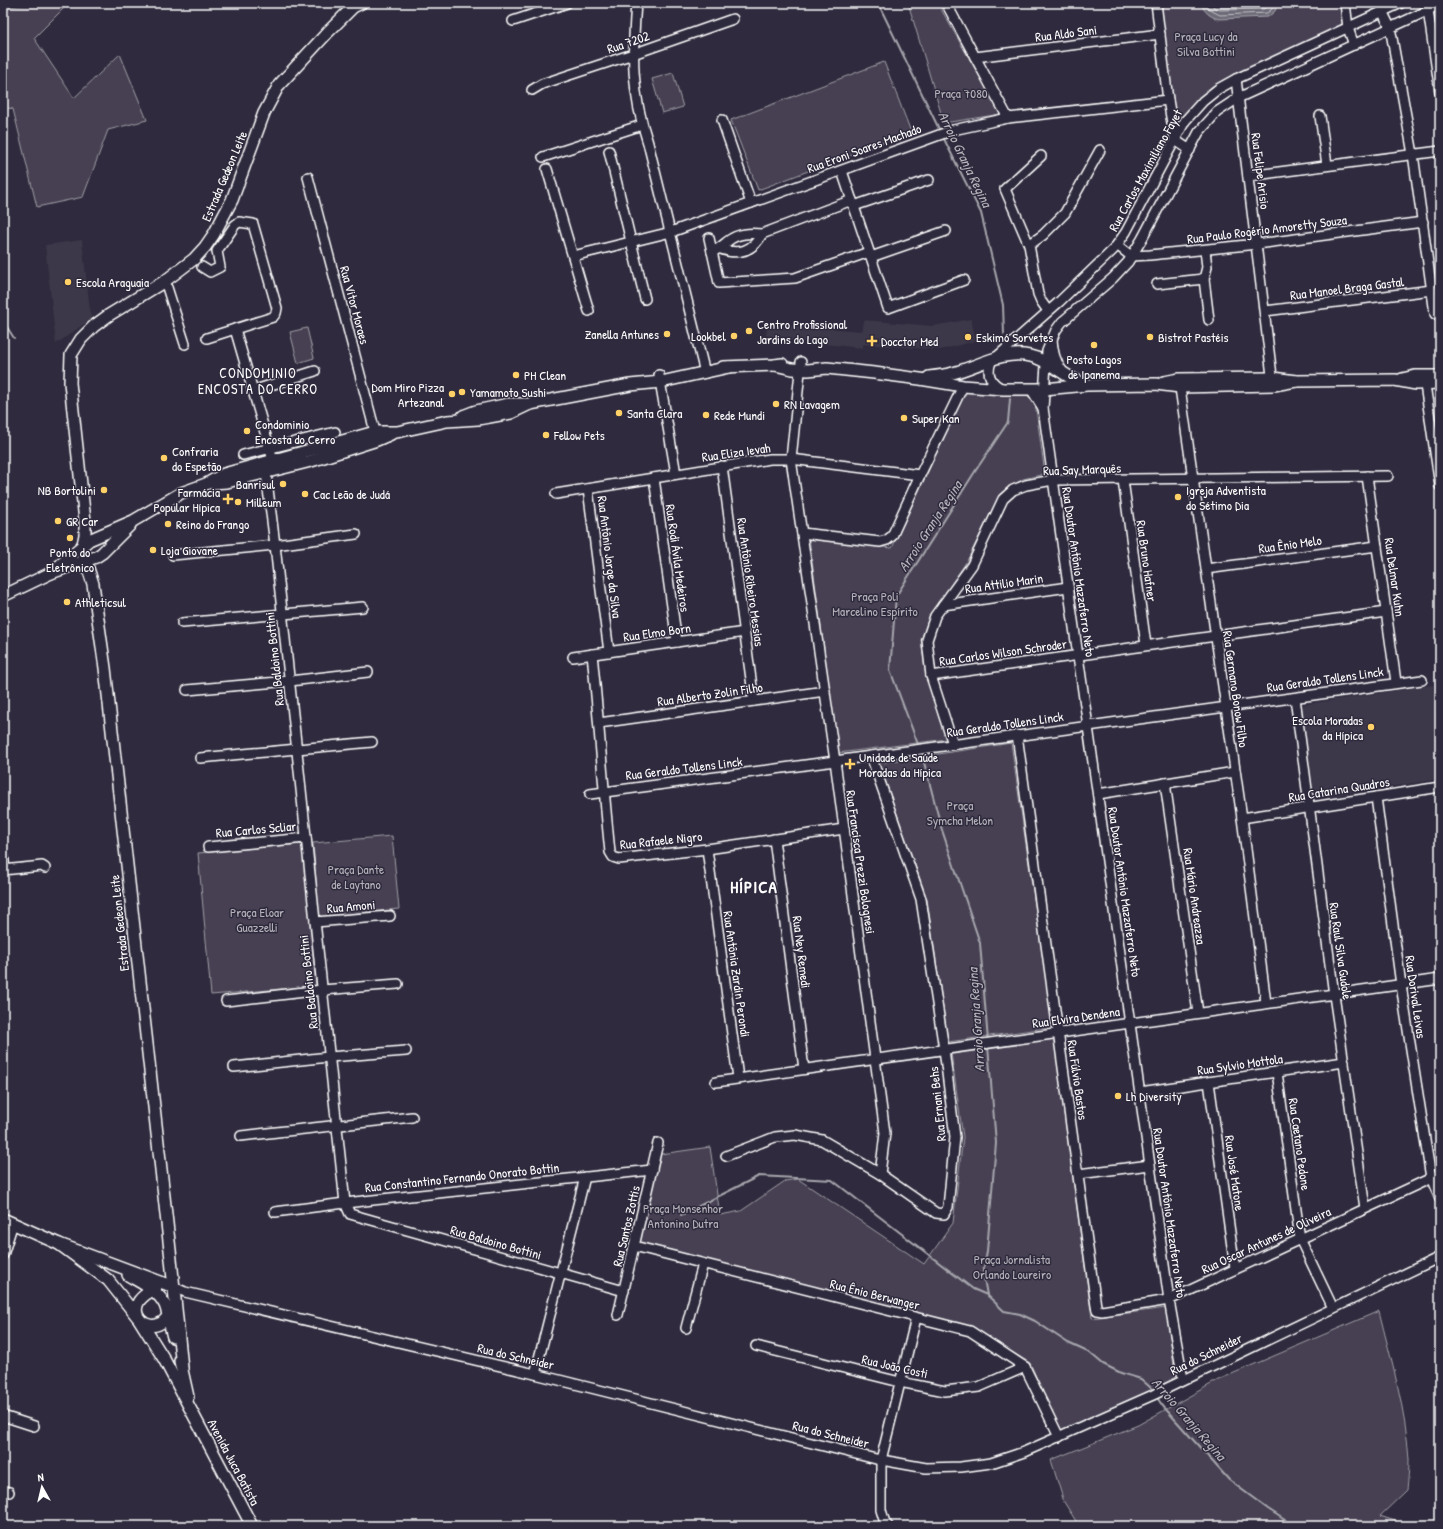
<svg xmlns="http://www.w3.org/2000/svg" width="1443" height="1529" font-family="'Patrick Hand',sans-serif">
	<style>
		.built { fill: #3c3749 }
		.green { fill: #464152; stroke: #a2a0a8 }
		.water { fill: #6d6a77; stroke: #a7a6ad }
		.lines { fill: none; stroke-linecap: round; stroke-linejoin: round }
		.shore { stroke: #c5c3c9; stroke-width: 1 }
		.stream { stroke: #a7a6ad; stroke-width: 2 }
		.minor-casing { stroke: #fff; stroke-width: 12 }
		.major-casing { stroke: #fff; stroke-width: 14 }
		.minor { stroke: #2f2a3d; stroke-width: 9 }
		.major { stroke: #2f2a3d; stroke-width: 11 }
		.poi-dot { fill: #ffd166; stroke: #2f2a3d; stroke-width: 1.5 }
		.labels { text-anchor: middle; stroke-width: 3; stroke-linejoin: round; paint-order: stroke }
		.street-label { font-size: 13px; fill: #fff; stroke: #2f2a3d }
		.park-label { font-size: 13px; fill: #b5b3ba; stroke: #2f2a3d }
		.poi-label { font-size: 13px; fill: #fff; stroke: #2f2a3d; text-anchor: start }
		.water-label { font-size: 14px; font-style: italic; fill: #b6b4bb; stroke: #2f2a3d }
		.neighbourhood-label { font-size: 14px; letter-spacing: 1px; fill: #fff; stroke: #2f2a3d }
		.district-label { font-size: 17px; font-weight: bold; letter-spacing: 1px; fill: #fff; stroke: #2f2a3d }
	</style>
	<rect width="100%" height="100%" fill="#2f2a3d"/>
	<filter id="ink" filterUnits="userSpaceOnUse"><feTurbulence type="fractalNoise" baseFrequency=".025" numOctaves="2"/><feDisplacementMap in="SourceGraphic" scale="8" xChannelSelector="R" yChannelSelector="G"/><feConvolveMatrix kernelMatrix="1 2 1 2 8 2 1 2 1" color-interpolation-filters="sRGB"/></filter>
	<g filter="url(#ink)">
		<g class="built">
			<path d="M82,240l9,79 -35,25 -11,-99z"/>
			<path d="M971,319l5,22 -36,9 -78,-6v4l-96,-10 1,-15 95,8 1,-11 70,6z"/>
			<path d="M1433,685l7,65v29l-125,19 -15,-93z"/>
		</g>
		<g class="green">
			<path d="M32,3h37l-35,35 40,60 46,-44 27,66 -39,10 -25,67 -46,10 -24,-98 -10,-2v-99z"/>
			<path d="M908,3h31l3,8 59,103 -57,9z"/>
			<path d="M1161,3h183l2,21 -135,63 -28,31 -9,-4z"/>
			<path d="M884,62l27,70 -153,58 -27,-70z"/>
			<path d="M673,73l10,34 -21,6 -10,-34z"/>
			<path d="M307,328l7,30 -16,5 -8,-31z"/>
			<path d="M967,389l55,2 13,11 10,72 -22,5 -23,15 -33,67 -37,54 -9,25 5,36 21,63 -109,14 -29,-215 83,10z"/>
			<path d="M1011,743l42,284 -105,15 -21,-143 -48,-136z"/>
			<path d="M392,836l7,73 -80,8 -6,-74z"/>
			<path d="M303,844l13,142 -105,9 -13,-142z"/>
			<path d="M1054,1039l38,279 74,-10 10,72 -115,52 -31,-69 -59,-36 -332,-85 22,-88 49,-7 10,68 21,-4 44,-30 13,-2 126,85 29,-41 10,-86 -12,-84z"/>
			<path d="M1379,1311c12,49 27,98 30,149 0,10 -1,20 -2,30l-27,26 30,10h-208l-2,-3 -15,3h-106l-15,-24 -13,-42 87,-35 82,-46z"/>
			<path d="M571,1522l31,3 1,1h-43z"/>
		</g>
		<path class="water" d="M1201,3h77l-3,8 -7,6 -49,2c-9,-2 -15,-7 -18,-16z"/>
		<g class="lines">
			<g class="shore">
				<path d="M1205,3l5,7 10,5 47,-2 5,-4 2,-6"/>
				<path d="M1210,3l6,6 5,1 42,-1 4,-2 2,-4"/>
			</g>
			<g class="stream">
				<path d="M878,3l62,128"/>
				<path d="M943,137l38,76 22,92 1,29"/>
				<path d="M3,321l11,17"/>
				<path d="M919,747l-29,-77 6,-74 80,-126 32,-48 2,-23"/>
				<path d="M921,751l21,79 38,113 8,98"/>
				<path d="M988,1046l8,97 -9,108 -4,22 4,22 17,16 16,3 15,7 33,22 22,10 13,11 18,9 20,6 10,9 3,4"/>
				<path d="M681,1215l78,-39 73,4 141,109 14,6"/>
				<path d="M1156,1396l6,9 67,75 39,29 26,17"/>
			</g>
			<g class="minor-casing">
				<g id="minor">
					<path d="M636,3c-4,52 -5,89 12,140l57,230"/>
					<path d="M946,3l62,115"/>
					<path d="M1156,3l12,97 7,40 15,10"/>
					<path d="M1345,3l3,25 6,17"/>
					<path d="M1427,3l13,89"/>
					<path d="M1382,11l8,16 23,127 22,160"/>
					<path d="M513,21l54,-18"/>
					<path d="M975,57l185,-23"/>
					<path d="M1236,79l37,305"/>
					<path d="M532,90l10,-6 91,-30 100,-35"/>
					<path d="M1320,116l7,49"/>
					<path d="M722,120l29,83"/>
					<path d="M609,151l36,148"/>
					<path d="M1041,156l-36,33 24,56 9,49 3,7 7,10"/>
					<path d="M543,157l99,-32"/>
					<path d="M547,169l42,142"/>
					<path d="M842,171l46,137 76,-28"/>
					<path d="M1248,176l192,-25"/>
					<path d="M308,177l69,262"/>
					<path d="M854,206l75,-26"/>
					<path d="M709,238l10,45 76,-5 74,-26"/>
					<path d="M1029,245l14,-10 22,-22 35,-63"/>
					<path d="M1117,245l14,11 19,-1 107,-11 166,-22"/>
					<path d="M721,249c17,6 31,3 41,-15"/>
					<path d="M1205,250l2,17 -3,12 5,41"/>
					<path d="M712,252c7,-3 10,-6 16,-11 10,-8 22,-8 34,-7l90,-34"/>
					<path d="M573,256l98,-24 282,-102 55,-12 160,-18"/>
					<path d="M871,257l75,-26"/>
					<path d="M202,267l8,5 10,-5 -3,-16 18,-26 4,-3 14,2 24,84 -1,5 -3,4 -38,12 38,131"/>
					<path d="M165,281l20,63"/>
					<path d="M1157,284l47,-5"/>
					<path d="M1265,311l167,-21"/>
					<path d="M207,338l28,-9"/>
					<path d="M1052,339c1,13 3,23 11,33"/>
					<path d="M801,362l-10,97 44,302 50,372 -5,41"/>
					<path d="M659,375l17,99"/>
					<path d="M1424,378l16,108"/>
					<path d="M1179,381l63,437 24,185"/>
					<path d="M1003,389c-12,-5 -17,-15 -12,-27l68,-60 55,-53 12,-17 59,-111 18,-20 15,-12 18,-10 165,-76"/>
					<path d="M1031,389l12,19"/>
					<path d="M252,391l63,-20"/>
					<path d="M243,455l92,-23"/>
					<path d="M265,465l10,80 70,658 5,11 274,77"/>
					<path d="M722,466l32,235"/>
					<path d="M1367,476l29,206"/>
					<path d="M654,478l23,164"/>
					<path d="M1123,480l23,165"/>
					<path d="M588,489l21,163"/>
					<path d="M556,494l214,-35h21l129,16"/>
					<path d="M802,533l78,9 7,-2 5,-4 28,-61 43,-89"/>
					<path d="M173,555l102,-10 81,-11"/>
					<path d="M1206,569l171,-23"/>
					<path d="M943,605l125,-18"/>
					<path d="M182,623l181,-16"/>
					<path d="M592,654c7,66 11,132 18,198l3,5 6,2 88,-10 137,-20"/>
					<path d="M573,657l172,-25"/>
					<path d="M931,676l455,-64"/>
					<path d="M187,690l103,-9 78,-9"/>
					<path d="M1295,698l39,297 31,213"/>
					<path d="M599,723l226,-32"/>
					<path d="M1017,735l79,571 1,4 5,1 67,-11 271,-126"/>
					<path d="M953,744l-22,-68 -4,-36 8,-24 37,-51 31,-66 10,-9 13,-5 27,-5 335,-4"/>
					<path d="M200,758l172,-16"/>
					<path d="M1165,783l33,230"/>
					<path d="M590,794l245,-33 587,-81"/>
					<path d="M1098,794l137,-22"/>
					<path d="M1376,797l25,188 30,193 9,21"/>
					<path d="M1242,818l198,-31"/>
					<path d="M774,839l30,230"/>
					<path d="M208,847l98,-9"/>
					<path d="M707,849l31,229"/>
					<path d="M3,853l2,17"/>
					<path d="M3,870l39,-4 3,2"/>
					<path d="M315,922l75,-6"/>
					<path d="M226,1001l96,-11 76,-6"/>
					<path d="M234,1067l95,-10 77,-6"/>
					<path d="M1277,1072l23,167 33,69"/>
					<path d="M716,1082l724,-103"/>
					<path d="M1209,1082l26,186"/>
					<path d="M1140,1092l204,-30"/>
					<path d="M241,1136l171,-19"/>
					<path d="M726,1156l49,-19 20,-2 27,5 58,34 56,39 8,1 4,-7 7,-70 -11,-88 -23,-150 -50,-143"/>
					<path d="M1078,1174l72,-9"/>
					<path d="M275,1212l70,-9 307,-33"/>
					<path d="M634,1246l336,85 55,36 34,70"/>
					<path d="M3,1255l10,-32"/>
					<path d="M174,1287l11,5 350,82 341,85 50,9 35,-1 30,-4 33,-11 129,-57 287,-138"/>
					<path d="M618,1315l40,-172"/>
					<path d="M686,1328l17,-64"/>
					<path d="M756,1346l144,36 45,9 34,-4 46,-20"/>
					<path d="M535,1374l50,-197"/>
					<path d="M1183,1379l-14,-79 -126,-892 4,-57 9,-21 6,-8 51,-44 15,-16 14,-23 57,-107 18,-20 21,-14 191,-88 11,-7"/>
					<path d="M3,1416l31,10"/>
					<path d="M3,1491l6,1"/>
					<path d="M888,1526l-3,-3 -4,-13v-50l35,-142"/>
				</g>
			</g>
			<g class="major-casing">
				<g id="major">
					<path d="M775,365l17,4 16,1 19,-2 47,5 46,6 43,7 40,3h41l43,-4 69,-1 24,3 94,-2 22,-4"/>
					<path d="M723,367l52,-2 7,-1"/>
					<path d="M929,377c8,-1 16,-2 24,-4 26,-7 50,-23 77,-17 20,4 35,22 55,28"/>
					<path d="M1402,379l13,-3h25"/>
					<path d="M1164,382l15,-3 94,-1 23,3 99,-1 21,4 24,-1"/>
					<path d="M463,416l13,-5 33,-7h21l100,-19 31,-3 68,-15"/>
					<path d="M211,483l16,-1 84,-21 66,-21 14,-6"/>
					<path d="M51,573l38,-33 44,-19 48,-28 25,-9 18,-10 151,-42h22l50,-11 31,-2 33,-6 19,-9"/>
					<path d="M3,596l48,-23 45,-16 6,-4 28,-28"/>
					<path d="M3,1219l56,25 115,43"/>
					<path d="M59,1244l49,36 31,39 25,40 88,167"/>
					<path d="M128,1275c13,8 30,15 37,30 4,10 5,22 8,32"/>
					<path d="M156,1287c-5,4 -13,8 -17,14 -12,19 19,38 31,11"/>
					<path d="M180,1361l8,36"/>
					<path d="M182,1368l-11,-109 -66,-591 -12,-84 -11,-35 3,-14v-14l-15,-138 1,-28 10,-16 13,-13 15,-11 56,-34 29,-22 11,-12 9,-13 18,-34 32,-87 15,-28 49,-53 25,-25 8,-4"/>
				</g>
			</g>
			<use href="#minor" class="minor"/>
			<use href="#major" class="major"/>
		</g>
	</g>
	<g class="poi-dot">
		<circle cx="68" cy="282" r="4"/>
		<circle cx="749" cy="331" r="4"/>
		<circle cx="667" cy="334" r="4"/>
		<circle cx="734" cy="336" r="4"/>
		<circle cx="968" cy="337" r="4"/>
		<circle cx="1150" cy="337" r="4"/>
		<path d="M870 335h4v4h4v4h-4v4h-4v-4h-4v-4h4z"/>
		<circle cx="1094" cy="345" r="4"/>
		<circle cx="516" cy="375" r="4"/>
		<circle cx="462" cy="392" r="4"/>
		<circle cx="452" cy="394" r="4"/>
		<circle cx="776" cy="404" r="4"/>
		<circle cx="619" cy="413" r="4"/>
		<circle cx="706" cy="415" r="4"/>
		<circle cx="904" cy="418" r="4"/>
		<circle cx="247" cy="431" r="4"/>
		<circle cx="546" cy="435" r="4"/>
		<circle cx="164" cy="458" r="4"/>
		<circle cx="283" cy="484" r="4"/>
		<circle cx="104" cy="490" r="4"/>
		<circle cx="305" cy="494" r="4"/>
		<circle cx="1178" cy="497" r="4"/>
		<path d="M226 493h4v4h4v4h-4v4h-4v-4h-4v-4h4z"/>
		<circle cx="238" cy="502" r="4"/>
		<circle cx="58" cy="521" r="4"/>
		<circle cx="168" cy="524" r="4"/>
		<circle cx="70" cy="538" r="4"/>
		<circle cx="153" cy="550" r="4"/>
		<circle cx="67" cy="602" r="4"/>
		<circle cx="1371" cy="727" r="4"/>
		<path d="M848 758h4v4h4v4h-4v4h-4v-4h-4v-4h4z"/>
		<circle cx="1118" cy="1096" r="4"/>
	</g>
	<g class="labels">
		<g class="street-label">
			<text transform="translate(1066 33) rotate(-7)" y="5">Rua Aldo Sani</text>
			<text transform="translate(628 42) rotate(-19)" y="5">Rua 7202</text>
			<text transform="translate(864 148) rotate(-20)" y="5">Rua Eroni Soares Machado</text>
			<text transform="translate(1145 170) rotate(-61)" y="5">Rua Carlos Maximiliano Fayet</text>
			<text transform="translate(1261 171) rotate(83)" y="5">Rua Felipe Arisio</text>
			<text transform="translate(224 176) rotate(-67)" y="5">Estrada Gedeon Leite</text>
			<text transform="translate(1267 229) rotate(-7)" y="5">Rua Paulo Rogério Amoretty Souza</text>
			<text transform="translate(1347 288) rotate(-7)" y="5">Rua Manoel Braga Gastal</text>
			<text transform="translate(355 305) rotate(75)" y="5">Rua Vitor Moraes</text>
			<text transform="translate(736 452) rotate(-8)" y="5">Rua Eliza Ievah</text>
			<text transform="translate(1082 469) rotate(-2)" y="5">Rua Say Marquês</text>
			<text transform="translate(1290 544) rotate(-8)" y="5">Rua Ênio Melo</text>
			<text transform="translate(610 557) rotate(83)" y="5">Rua Antônio Jorge da Silva</text>
			<text transform="translate(678 558) rotate(82)" y="5">Rua Rodi Ávila Medeiros</text>
			<text transform="translate(1147 561) rotate(82)" y="5">Rua Bruno Hafner</text>
			<text transform="translate(1079 572) rotate(82)" y="5">Rua Doutor Antônio Mazzaferro Neto</text>
			<text transform="translate(1395 577) rotate(82)" y="5">Rua Delmar Kuhn</text>
			<text transform="translate(751 582) rotate(82)" y="5">Rua Antônio Ribeiro Messias</text>
			<text transform="translate(1004 583) rotate(-8)" y="5">Rua Attilio Marin</text>
			<text transform="translate(657 632) rotate(-8)" y="5">Rua Elmo Born</text>
			<text transform="translate(1003 652) rotate(-8)" y="5">Rua Carlos Wilson Schroder</text>
			<text transform="translate(274 659) rotate(-96)" y="5">Rua Baldoino Bottini</text>
			<text transform="translate(1325 679) rotate(-8)" y="5">Rua Geraldo Tollens Linck</text>
			<text transform="translate(1236 689) rotate(82)" y="5">Rua Germano Bonow Filho</text>
			<text transform="translate(710 694) rotate(-8)" y="5">Rua Alberto Zolin Filho</text>
			<text transform="translate(1005 724) rotate(-8)" y="5">Rua Geraldo Tollens Linck</text>
			<text transform="translate(684 768) rotate(-7)" y="5">Rua Geraldo Tollens Linck</text>
			<text transform="translate(1339 789) rotate(-9)" y="5">Rua Catarina Quadros</text>
			<text transform="translate(256 829) rotate(-5)" y="5">Rua Carlos Scliar</text>
			<text transform="translate(661 840) rotate(-6)" y="5">Rua Rafaele Nigro</text>
			<text transform="translate(861 862) rotate(82)" y="5">Rua Francisca Prezzi Bolognesi</text>
			<text transform="translate(1125 892) rotate(82)" y="5">Rua Doutor Antônio Mazzaferro Neto</text>
			<text transform="translate(1195 896) rotate(82)" y="5">Rua Mário Andreazza</text>
			<text transform="translate(351 906) rotate(-5)" y="5">Rua Amoni</text>
			<text transform="translate(119 923) rotate(-96)" y="5">Estrada Gedeon Leite</text>
			<text transform="translate(1341 951) rotate(82)" y="5">Rua Raul Silva Gudole</text>
			<text transform="translate(802 952) rotate(83)" y="5">Rua Ney Remedi</text>
			<text transform="translate(737 974) rotate(82)" y="5">Rua Antônia Zardin Perondi</text>
			<text transform="translate(308 982) rotate(-96)" y="5">Rua Baldoino Bottini</text>
			<text transform="translate(1416 997) rotate(82)" y="5">Rua Dorival Leivas</text>
			<text transform="translate(1076 1017) rotate(-8)" y="5">Rua Elvira Dendena</text>
			<text transform="translate(1240 1064) rotate(-8)" y="5">Rua Sylvio Mottola</text>
			<text transform="translate(1078 1080) rotate(82)" y="5">Rua Fúlvio Bastos</text>
			<text transform="translate(937 1104) rotate(-96)" y="5">Rua Ernani Behs</text>
			<text transform="translate(1300 1144) rotate(82)" y="5">Rua Caetano Pedone</text>
			<text transform="translate(1235 1173) rotate(82)" y="5">Rua José Matone</text>
			<text transform="translate(462 1177) rotate(-6)" y="5">Rua Constantino Fernando Onorato Bottin</text>
			<text transform="translate(1170 1213) rotate(82)" y="5">Rua Doutor Antônio Mazzaferro Neto</text>
			<text transform="translate(626 1226) rotate(-77)" y="5">Rua Santos Zottis</text>
			<text transform="translate(1266 1240) rotate(-25)" y="5">Rua Oscar Antunes de Oliveira</text>
			<text transform="translate(496 1242) rotate(16)" y="5">Rua Baldoino Bottini</text>
			<text transform="translate(875 1294) rotate(14)" y="5">Rua Ênio Berwanger</text>
			<text transform="translate(1206 1354) rotate(-26)" y="5">Rua do Schneider</text>
			<text transform="translate(516 1356) rotate(13)" y="5">Rua do Schneider</text>
			<text transform="translate(895 1366) rotate(13)" y="5">Rua João Costi</text>
			<text transform="translate(831 1434) rotate(14)" y="5">Rua do Schneider</text>
			<text transform="translate(234 1462) rotate(62)" y="5">Avenida Juca Batista</text>
		</g>
		<g class="park-label">
			<text x="1206" y="41">Praça Lucy da<tspan x="1206" dy="15">Silva Bottini</tspan></text>
			<text x="961" y="98">Praça 7080</text>
			<text x="875" y="601">Praça Poli<tspan x="875" dy="15">Marcelino Espírito</tspan></text>
			<text x="960" y="810">Praça<tspan x="960" dy="15">Symcha Melon</tspan></text>
			<text x="356" y="874">Praça Dante<tspan x="356" dy="15">de Laytano</tspan></text>
			<text x="257" y="917">Praça Eloar<tspan x="257" dy="15">Guazzelli</tspan></text>
			<text x="683" y="1213">Praça Monsenhor<tspan x="683" dy="15">Antonino Dutra</tspan></text>
			<text x="1012" y="1264">Praça Jornalista<tspan x="1012" dy="15">Orlando Loureiro</tspan></text>
		</g>
		<g class="poi-label">
			<text x="76" y="287">Escola Araguaia</text>
			<text x="757" y="329">Centro Profissional<tspan x="757" dy="15">Jardins do Lago</tspan></text>
			<text x="659" y="339" text-anchor="end">Zanella Antunes</text>
			<text x="726" y="341" text-anchor="end">Lookbel</text>
			<text x="976" y="342">Eskimó Sorvetes</text>
			<text x="1158" y="342">Bistrot Pastéis</text>
			<text x="881" y="346">Docctor Med</text>
			<text x="1094" y="364" text-anchor="middle">Posto Lagos<tspan x="1094" dy="15">de Ipanema</tspan></text>
			<text x="524" y="380">PH Clean</text>
			<text x="444" y="392" text-anchor="end">Dom Miro Pizza<tspan x="444" dy="15">Artezanal</tspan></text>
			<text x="470" y="397">Yamamoto Sushi</text>
			<text x="784" y="409">RN Lavagem</text>
			<text x="627" y="418">Santa Clara</text>
			<text x="714" y="420">Rede Mundi</text>
			<text x="912" y="423">Super Kan</text>
			<text x="255" y="429">Condominio<tspan x="255" dy="15">Encosta do Cerro</tspan></text>
			<text x="554" y="440">Fellow Pets</text>
			<text x="172" y="456">Confraria<tspan x="172" dy="15">do Espetão</tspan></text>
			<text x="275" y="489" text-anchor="end">Banrisul</text>
			<text x="96" y="495" text-anchor="end">NB Bortolini</text>
			<text x="1186" y="495">Igreja Adventista<tspan x="1186" dy="15">do Sétimo Dia</tspan></text>
			<text x="220" y="497" text-anchor="end">Farmácia<tspan x="220" dy="15">Popular Hípica</tspan></text>
			<text x="313" y="499">Cac Leão de Judá</text>
			<text x="246" y="507">Milleum</text>
			<text x="66" y="526">GR Car</text>
			<text x="176" y="529">Reino do Frango</text>
			<text x="161" y="555">Loja Giovane</text>
			<text x="70" y="557" text-anchor="middle">Ponto do<tspan x="70" dy="15">Eletrônico</tspan></text>
			<text x="75" y="607">Athleticsul</text>
			<text x="1363" y="725" text-anchor="end">Escola Moradas<tspan x="1363" dy="15">da Hípica</tspan></text>
			<text x="859" y="762">Unidade de Saúde<tspan x="859" dy="15">Moradas da Hípica</tspan></text>
			<text x="1126" y="1101">Lh Diversity</text>
		</g>
		<g class="water-label">
			<text transform="translate(965 159) rotate(64)" y="5">Arroio Granja Regina</text>
			<text transform="translate(930 526) rotate(-57)" y="5">Arroio Granja Regina</text>
			<text transform="translate(976 1020) rotate(-94)" y="5">Arroio Granja Regina</text>
			<text transform="translate(1189 1419) rotate(49)" y="5">Arroio Granja Regina</text>
		</g>
		<g class="neighbourhood-label">
			<text x="258" y="378">CONDOMINIO<tspan x="258" dy="16">ENCOSTA DO CERRO</tspan></text>
		</g>
		<g class="district-label">
			<text x="754" y="893">HÍPICA</text>
		</g>
	</g>
	<rect width="1443" height="1529" fill="none" stroke="#2f2a3d" stroke-width="16"/>
	<rect x="8" y="8" width="1427" height="1513" fill="none" stroke="#fff" stroke-width="1.5" filter="url(#ink)"/>
	<g transform="translate(42 1487) rotate(352)" stroke="#2f2a3d" stroke-width="3" paint-order="stroke">
	<path d="M0-3L7 15L0 10L-7 15Z" fill="#ffffff"/>
	<text y="-6" font-size="11" font-weight="bold" text-anchor="middle" fill="#ffffff">N</text>
	</g>
</svg>
